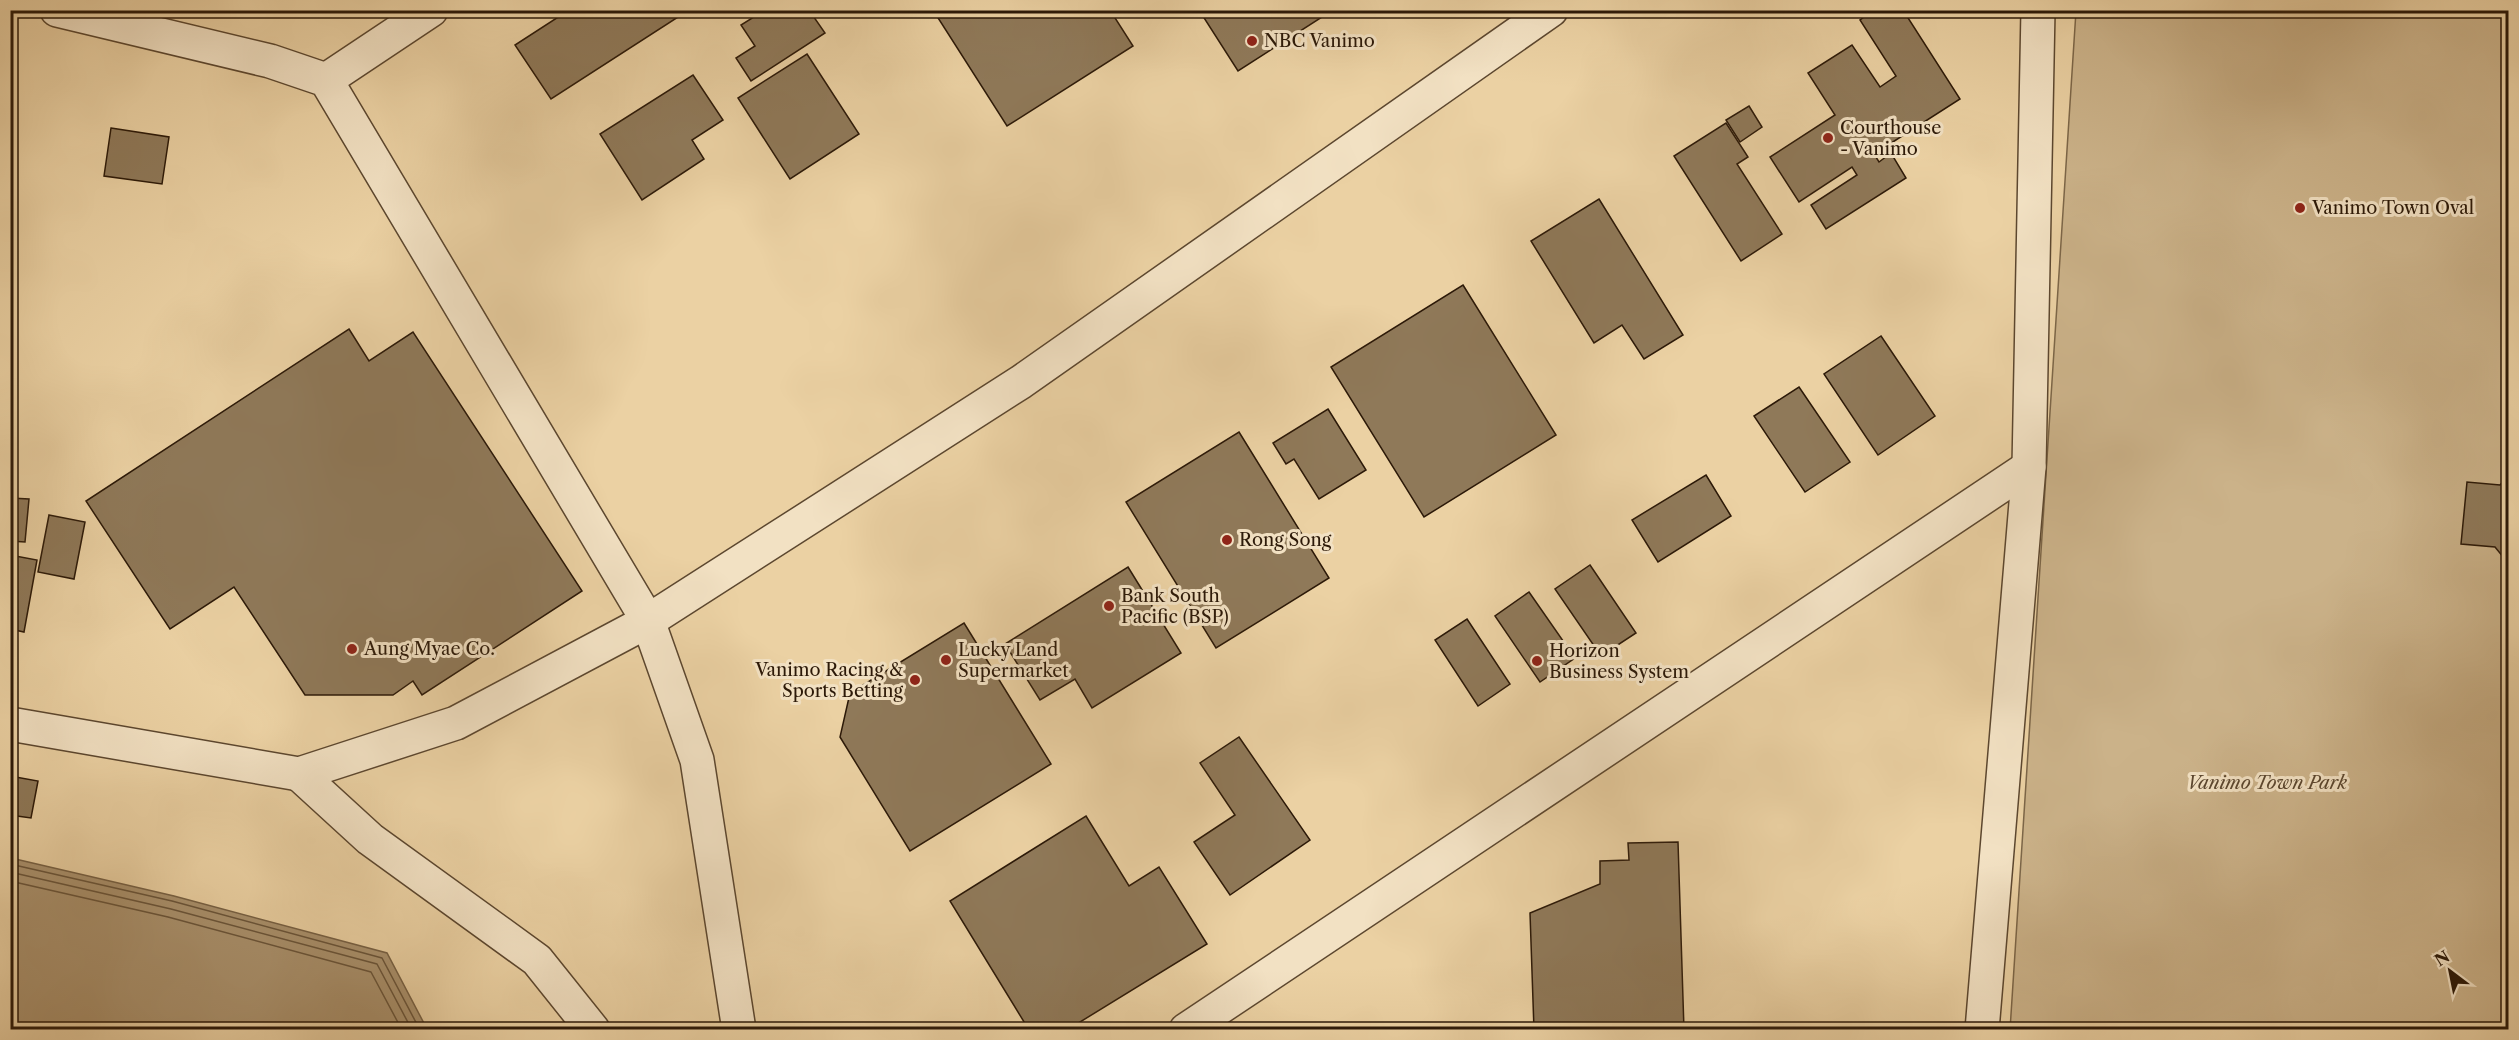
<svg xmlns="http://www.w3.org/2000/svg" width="2519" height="1040" font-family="'Libre Caslon Text',serif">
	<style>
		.green { fill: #cbb289; stroke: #7c6648; stroke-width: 1.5 }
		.water { fill: #aa926e; stroke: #786245; stroke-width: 1.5 }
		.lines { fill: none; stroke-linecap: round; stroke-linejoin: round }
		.shore { stroke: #6b563b; stroke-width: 1.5 }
		.building { fill: #8f7959; stroke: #2c1908; stroke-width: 1.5 }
		.minor-casing { stroke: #5c472f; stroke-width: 36 }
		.minor { stroke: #f2e1c3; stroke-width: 33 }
		.poi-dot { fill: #8f2418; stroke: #f2e1c3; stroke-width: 2 }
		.labels { text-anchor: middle; stroke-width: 6; stroke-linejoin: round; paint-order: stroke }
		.poi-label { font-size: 18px; fill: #2c1908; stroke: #f2e1c3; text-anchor: start }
		.park-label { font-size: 18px; font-style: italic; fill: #5c472f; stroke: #f2e1c3 }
	</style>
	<rect width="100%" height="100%" fill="#ebd1a3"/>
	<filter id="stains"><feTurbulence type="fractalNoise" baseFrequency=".00333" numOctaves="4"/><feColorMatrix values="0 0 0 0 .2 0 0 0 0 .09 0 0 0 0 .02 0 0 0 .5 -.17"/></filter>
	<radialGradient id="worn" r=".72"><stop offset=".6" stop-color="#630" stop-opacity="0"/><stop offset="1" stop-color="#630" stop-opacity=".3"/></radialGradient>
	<path class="green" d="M2076,11h432v1018l-498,1z"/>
	<path class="water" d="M11,858l163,38 213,57 40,76h-416z"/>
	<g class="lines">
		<g class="shore">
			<path d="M10,864l162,37 210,57 38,72"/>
			<path d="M10,872l161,37 206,55 35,66"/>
			<path d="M10,881l158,36 203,55 31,58"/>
		</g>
	</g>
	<g class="building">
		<path d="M569,10h120l-138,89 -36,-54z"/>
		<path d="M765,10h44l16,23 -74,48 -15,-23 19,-12 -14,-21z"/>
		<path d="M933,10h177l23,36 -126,80z"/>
		<path d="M1199,10h134l-95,61z"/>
		<path d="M1874,10h29l57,89 -86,55 5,8 12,-9 15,25 -80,51 -15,-24 46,-30 -5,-8 -53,35 -29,-45 65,-42 -27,-42 44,-28 28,42 16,-11 -36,-56z"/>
		<path d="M807,54l52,80 -69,45 -52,-81z"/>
		<path d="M693,75l30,45 -31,20 12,19 -62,41 -42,-66z"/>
		<path d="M1749,106l13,21 -22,15 -14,-22z"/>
		<path d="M1726,123l22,34 -11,7 45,70 -41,27 -67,-105z"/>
		<path d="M111,128l58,9 -7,47 -58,-8z"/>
		<path d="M1599,199l84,136 -39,24 -22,-34 -28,18 -63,-102z"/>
		<path d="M1463,285l93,150 -132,82 -93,-150z"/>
		<path d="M349,329l20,32 44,-29 169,259 -160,104 -9,-14 -20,14h-88l-71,-108 -64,42 -84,-128z"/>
		<path d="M1881,336l54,80 -57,39 -54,-81z"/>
		<path d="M1799,387l51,75 -45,30 -51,-76z"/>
		<path d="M1328,409l38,61 -47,29 -25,-40 -8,5 -13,-21z"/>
		<path d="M1239,432l90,146 -113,70 -90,-146z"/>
		<path d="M1706,475l25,41 -73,46 -26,-42z"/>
		<path d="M2508,476v87l-13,-16 -34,-3 6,-62 33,3z"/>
		<path d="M10,498l19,1 -4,43 -15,-1z"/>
		<path d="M49,515l36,7 -11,57 -36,-7z"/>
		<path d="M10,555l27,5 -13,72 -14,-3z"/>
		<path d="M1590,565l46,68 -35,23 -46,-67z"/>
		<path d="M1128,567l53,86 -89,55 -17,-29 -35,21 -35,-56z"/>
		<path d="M1529,592l46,66 -35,24 -45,-66z"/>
		<path d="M1467,619l43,65 -32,22 -43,-66z"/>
		<path d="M964,623l87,141 -141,87 -70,-114 10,-44z"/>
		<path d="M1239,737l71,103 -80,55 -36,-53 41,-27 -35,-52z"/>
		<path d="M10,776l28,5 -7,37 -21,-3z"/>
		<path d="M1086,816l43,70 30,-19 48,77 -140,86h-38l-79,-129z"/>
		<path d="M1678,842l6,188h-150l-4,-117 70,-29v-23l29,-1 -1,-17z"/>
	</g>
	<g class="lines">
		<g class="minor-casing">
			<g id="minor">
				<path d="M57,10l213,51 56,19 322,541 49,139 42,270"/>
				<path d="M326,80l105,-70"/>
				<path d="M10,724l289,50 157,-51 192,-102 373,-239 530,-372"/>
				<path d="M299,774l71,65 167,121 56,70"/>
				<path d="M1186,1030l843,-563"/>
				<path d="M1982,1030l47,-563 9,-457"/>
			</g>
		</g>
		<use href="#minor" class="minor"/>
	</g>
	<g class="poi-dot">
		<circle cx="1252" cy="41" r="6"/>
		<circle cx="1828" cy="138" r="6"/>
		<circle cx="2300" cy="208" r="6"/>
		<circle cx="1227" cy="540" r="6"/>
		<circle cx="1109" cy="606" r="6"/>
		<circle cx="352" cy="649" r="6"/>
		<circle cx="946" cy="660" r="6"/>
		<circle cx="1537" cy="661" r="6"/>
		<circle cx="915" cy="680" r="6"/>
	</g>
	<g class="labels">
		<g class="poi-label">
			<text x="1264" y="47">NBC Vanimo</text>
			<text x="1840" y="134">Courthouse<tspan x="1840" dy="21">- Vanimo</tspan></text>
			<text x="2312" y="214">Vanimo Town Oval</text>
			<text x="1239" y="546">Rong Song</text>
			<text x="1121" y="602">Bank South<tspan x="1121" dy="21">Pacific (BSP)</tspan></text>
			<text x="364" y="655">Aung Myae Co.</text>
			<text x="958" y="656">Lucky Land<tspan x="958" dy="21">Supermarket</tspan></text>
			<text x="1549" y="657">Horizon<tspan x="1549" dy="21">Business System</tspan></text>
			<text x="903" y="676" text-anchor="end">Vanimo Racing &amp;<tspan x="903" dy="21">Sports Betting</tspan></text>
		</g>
		<g class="park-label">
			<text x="2267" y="789">Vanimo Town Park</text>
		</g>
	</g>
	<rect width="2519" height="1040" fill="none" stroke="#ebd1a3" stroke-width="36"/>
	<rect x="12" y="12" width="2495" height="1016" fill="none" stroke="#2c1908" stroke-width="3"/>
	<rect x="18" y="18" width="2483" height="1004" fill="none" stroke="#2c1908" stroke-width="1.5"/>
	<g transform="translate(2450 971) rotate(328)" stroke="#f2e1c3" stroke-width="4.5" paint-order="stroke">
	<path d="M0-4.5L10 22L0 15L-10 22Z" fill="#2c1908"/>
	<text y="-9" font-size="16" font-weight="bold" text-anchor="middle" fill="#2c1908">N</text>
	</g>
	<rect width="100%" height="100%" filter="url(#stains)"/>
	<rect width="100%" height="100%" fill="url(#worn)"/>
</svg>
